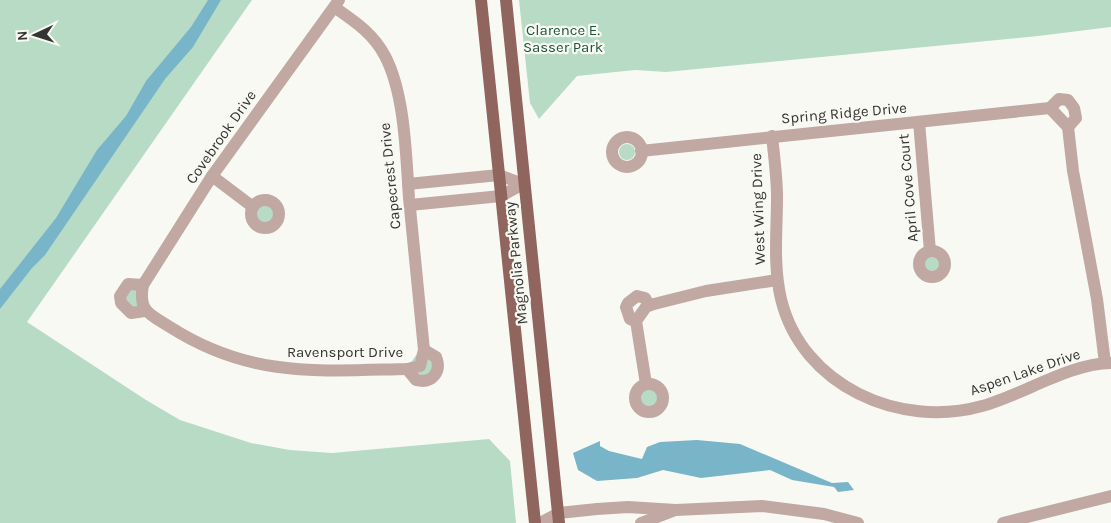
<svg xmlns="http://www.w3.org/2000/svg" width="1111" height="523" font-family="Karla,sans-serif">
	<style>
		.green { fill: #b8dbc6 }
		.water { fill: #79b5c8 }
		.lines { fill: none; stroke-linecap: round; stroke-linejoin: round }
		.minor { stroke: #c1a8a3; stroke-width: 12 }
		.major { stroke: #90655d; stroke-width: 12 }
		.labels { text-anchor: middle; stroke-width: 4.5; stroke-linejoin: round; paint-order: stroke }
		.park-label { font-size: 15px; fill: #1b5639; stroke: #f9f9f3 }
		.street-label { font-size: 15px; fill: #343432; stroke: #f9f9f3 }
	</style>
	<rect width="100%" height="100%" fill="#f9f9f3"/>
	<g class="green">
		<path d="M0,0h252l-225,322 119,78 34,20 71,23 39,7 42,3 157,-14 21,22 6,62h-516z"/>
		<path d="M519,0h592v27l-73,9 -372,36 -31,-2 -58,6 -38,43 -9,-16z"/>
		<circle cx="627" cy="152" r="8"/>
		<circle cx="265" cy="212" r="13"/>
		<circle cx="932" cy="264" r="8"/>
		<path d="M133,285l14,17 -17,8 -8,-18z"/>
		<path d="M425,353l11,14 -14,12 -13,-14 8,-11z"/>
		<circle cx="649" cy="398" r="9"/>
	</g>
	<g class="water">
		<path d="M208,0h13l-28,47 -28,32 -120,176 -13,13 -32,41v-20l56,-71 41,-68 29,-34 20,-35 45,-54z"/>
		<path d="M697,440l43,4 92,39 16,-1 6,8 -16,2 -4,-5 -42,-7 -22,-10 -69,8 -38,-8 -26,8 -40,3 -19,-11 -5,-17 27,-12v5l9,5 33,8 5,-12 13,-5z"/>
	</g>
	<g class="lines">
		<g class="minor">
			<path d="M334,7c20,14 39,26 51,49 20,38 21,100 24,142 5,51 10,102 15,152l-4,16 -13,3c-90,2 -157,9 -237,-42 -20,-13 -32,-15 -27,-42l69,-109 122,-169 5,-7"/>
			<path d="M1050,108l18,19 5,44 24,128 8,64"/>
			<path d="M1050,108l9,-9 9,1 6,8 2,10 -8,9"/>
			<path d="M919,122l11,129"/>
			<path d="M772,136c2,20 5,41 5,61 0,34 -4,68 4,102 21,87 119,130 201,107 40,-11 89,-43 129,-43"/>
			<circle cx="627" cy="152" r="15"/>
			<path d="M641,151l409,-43"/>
			<path d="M212,176l41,31"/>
			<path d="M408,184l91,-9 24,9"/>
			<circle cx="265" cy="214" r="14"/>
			<path d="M410,205l91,-9 22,-12"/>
			<circle cx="932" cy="264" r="13"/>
			<path d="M143,285l-15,-1 -8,12 1,7 10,10 14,-2"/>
			<path d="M636,321l-6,-2 -4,-12 2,-4 9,-7 8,2 4,7"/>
			<path d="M407,369l9,11c16,4 26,-8 20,-23l-12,-7"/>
			<path d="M646,384l-10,-63 10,-14 8,-3 52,-13 71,-11"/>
			<circle cx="649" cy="398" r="14"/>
			<path d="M540,523l19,-10 38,-4 31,-2 48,3 86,-4 62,8 34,9"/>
			<path d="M641,523l32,-12"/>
			<path d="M1003,523l108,-27"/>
		</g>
		<g class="major">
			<path d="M481,0l54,523"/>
			<path d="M506,0l53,523"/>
		</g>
	</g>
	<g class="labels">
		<g class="park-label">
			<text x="563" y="35">Clarence E.<tspan x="563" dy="17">Sasser Park</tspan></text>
		</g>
		<g class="street-label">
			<text transform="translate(844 113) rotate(-5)" y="5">Spring Ridge Drive</text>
			<text transform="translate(221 137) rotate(-55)" y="5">Covebrook Drive</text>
			<text transform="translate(390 176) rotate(-96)" y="5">Capecrest Drive</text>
			<text transform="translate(908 188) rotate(-95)" y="5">April Cove Court</text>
			<text transform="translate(758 209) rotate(-92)" y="5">West Wing Drive</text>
			<text transform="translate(516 263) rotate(-96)" y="5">Magnolia Parkway</text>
			<text x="345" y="357">Ravensport Drive</text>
			<text transform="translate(1025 372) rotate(-19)" y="5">Aspen Lake Drive</text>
		</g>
	</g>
	<g transform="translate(35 35) rotate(266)" stroke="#f9f9f3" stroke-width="4" paint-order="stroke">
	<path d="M0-4L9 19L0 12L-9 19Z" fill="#343432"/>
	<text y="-8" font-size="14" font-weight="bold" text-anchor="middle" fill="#343432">N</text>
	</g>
</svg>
